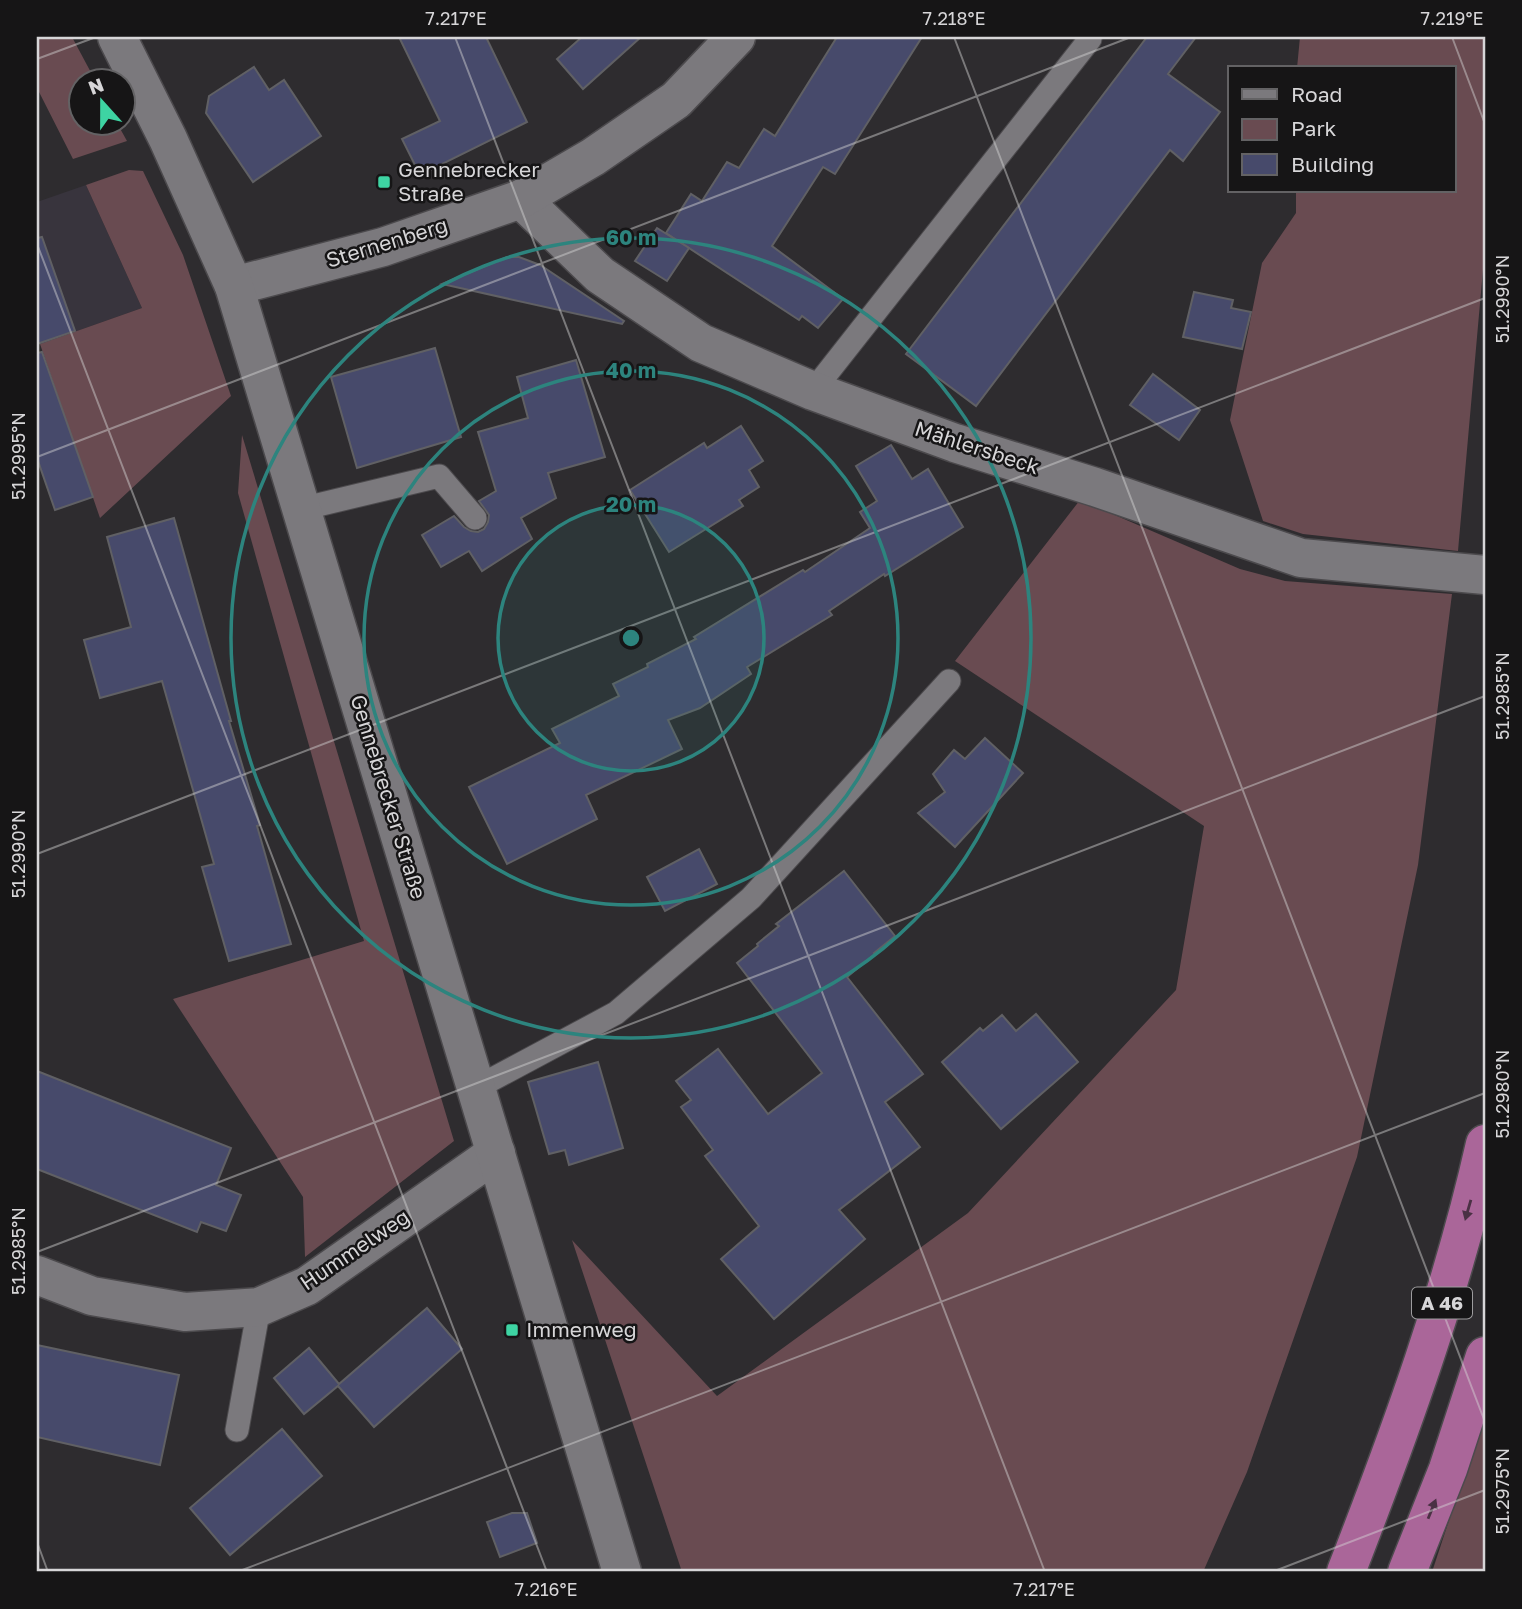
<svg xmlns="http://www.w3.org/2000/svg" width="1522" height="1609" font-family="'Golos Text',sans-serif">
	<style>
		.built { fill: #38343d }
		.green { fill: #694b51 }
		.building { fill: #474a6b; stroke: #606064; stroke-width: 2 }
		.lines { fill: none; stroke-linecap: round; stroke-linejoin: round }
		.service-casing { stroke: #4c4a4d; stroke-width: 25 }
		.minor-casing { stroke: #4c4a4d; stroke-width: 41 }
		.secondary-casing { stroke: #4c4a4d; stroke-width: 41 }
		.motorway-casing { stroke: #4c4a4d; stroke-width: 41 }
		.service { stroke: #7b797d; stroke-width: 23 }
		.minor { stroke: #7b797d; stroke-width: 38 }
		.secondary { stroke: #7b797d; stroke-width: 38 }
		.motorway { stroke: #a69; stroke-width: 38 }
		.oneway { fill: #4a3144 }
		.ticks { fill: none; stroke: #d7d6d8; stroke-width: 2; stroke-opacity: 0.45 }
		.ring { fill: none; stroke: #2d847e; stroke-width: 3.5 }
		.poi-dot { fill: #3ed4a3; stroke: #161516; stroke-width: 2.5 }
		.labels { text-anchor: middle; stroke-width: 5; stroke-linejoin: round; paint-order: stroke }
		.shield { fill: #161516; stroke: #9d9c9e; stroke-width: 2 }
		.shield-label { font-size: 19px; font-weight: bold; fill: #d7d6d8 }
		.poi-label { font-size: 21px; fill: #d7d6d8; stroke: #161516; text-anchor: start }
		.street-label { font-size: 21px; fill: #d7d6d8; stroke: #161516 }
		.centre { fill: #2d847e; stroke: #161516; stroke-width: 3.5 }
		.ring-label { font-size: 21px; text-anchor: middle; font-weight: bold; fill: #2d847e; stroke: #161516; stroke-width: 5; stroke-linejoin: round; paint-order: stroke }
		.neatline { fill: none; stroke: #d7d6d8; stroke-width: 2.5 }
		.ticks-label { font-size: 18px; text-anchor: middle; fill: #d7d6d8 }
	</style>
	<rect width="100%" height="100%" fill="#2e2c2f"/>
	<path class="built" d="M86,185l56,123 -102,36 -3,-8v-134z"/>
	<g class="green">
		<path d="M37,37h35l23,43h-15v42l37,1 10,18 -54,18 -36,-71z"/>
		<path d="M1300,37h185v210l-27,304 -155,-17 -40,-13 -33,-101 32,-157 34,-50v-22h158v-123h-157z"/>
		<path d="M129,170l14,1 40,84 48,141 -131,122 -60,-174 102,-36 -56,-123z"/>
		<path d="M242,435l212,706 -149,116 -2,-60 -130,-198 191,-58 -126,-448z"/>
		<path d="M1080,500l160,69 45,12 167,13 -34,271 -61,292 -110,315 -44,100h-521l-110,-332 145,156 251,-183 208,-223 28,-164 -249,-165z"/>
		<path d="M1485,1411v161h-53z"/>
	</g>
	<g class="building">
		<path d="M399,37h87l41,85 -107,53 -18,-36 38,-18z"/>
		<path d="M582,37h59l-58,52 -26,-30z"/>
		<path d="M837,37h85l-87,137 -12,-7 -51,79 71,53 -25,29 -16,-12 -3,4 -133,-87 25,-39 11,7 25,-39 12,6 25,-39 11,7z"/>
		<path d="M1147,37h49l-28,37 52,38 -37,49 -13,-11 -194,256 -70,-52z"/>
		<path d="M254,67l15,23 15,-10 37,56 -68,46 -47,-69 3,-17z"/>
		<path d="M657,228l32,20 -22,33 -32,-20z"/>
		<path d="M42,237l33,94 -38,13v-106z"/>
		<path d="M507,257h12l21,8 84,56 -2,3 -180,-40z"/>
		<path d="M1194,292l39,8 -2,8 20,4 -9,37 -59,-12z"/>
		<path d="M435,348l26,89 -104,31 -26,-91z"/>
		<path d="M42,352l51,145 -38,13 -18,-52v-105z"/>
		<path d="M576,360l29,97 -57,16 8,25 -35,20 11,21 -50,32 -13,-20 -28,16 -19,-32 32,-19 10,11 7,4 7,1 6,-3 4,-7 1,-7 -10,-14 17,-10 -18,-59 50,-14 -11,-41z"/>
		<path d="M1153,374l47,36 -21,30 -49,-35z"/>
		<path d="M741,426l22,35 -14,9 10,17 -20,13 4,6 -74,46 -39,-62 74,-47 3,5z"/>
		<path d="M891,445l21,34 16,-10 35,58 -78,49 -1,-2 -55,37 3,4 -85,52 4,7 -51,34 -32,12 14,29 -96,46 11,24 -90,45 -38,-77 91,-44 -8,-14 67,-33 -6,-12 35,-17 -1,-3 49,-25 -2,-2 109,-67 2,2 65,-44 -10,-16 17,-11 -21,-35z"/>
		<path d="M174,518l57,203h-2l31,104 -3,1 34,118 -62,17 -27,-94 12,-3 -52,-183 -62,17 -16,-58 47,-13 -24,-90z"/>
		<path d="M985,738l38,35 -68,74 -37,-34 27,-21 -12,-18 21,-24 11,9z"/>
		<path d="M699,849l18,35 -52,27 -18,-34z"/>
		<path d="M844,871l51,65 -21,17 1,1 -28,23 76,97 -38,28 35,45 -81,63 26,29 -91,80 -53,-60 38,-33 -54,-70 8,-6 -32,-43 10,-7 -15,-19 42,-32 50,65 54,-41 -85,-110 21,-17 -1,-2 22,-18 -3,-2z"/>
		<path d="M1036,1014l42,48 -77,67 -59,-67 38,-34 3,3 19,-16 14,16z"/>
		<path d="M598,1062l25,86 -54,17 -4,-15 -16,4 -21,-72z"/>
		<path d="M37,1071l194,77 -15,37 25,10 -15,36 -25,-9 -4,10 -160,-63z"/>
		<path d="M427,1308l35,41 -88,78 -36,-41 -34,28 -30,-36 35,-30 30,36z"/>
		<path d="M37,1345l142,30 -19,90 -123,-28z"/>
		<path d="M282,1429l40,47 -92,79 -40,-47z"/>
		<path d="M512,1513h15l10,30 -37,14 -13,-35z"/>
	</g>
	<g class="lines">
		<g class="service-casing">
			<g id="service">
				<path d="M813,391l277,-352"/>
				<path d="M301,509l138,-33 36,42"/>
				<path d="M476,1088l140,-75 135,-115 198,-217"/>
				<path d="M237,1430l22,-123"/>
			</g>
		</g>
		<g class="minor-casing">
			<g id="minor">
				<path d="M521,199l79,76 101,68 112,48 142,52 140,44 206,71 184,17"/>
				<path d="M234,286l149,-39 138,-48 72,-42 83,-57 60,-63"/>
				<path d="M37,1275l55,21 93,16 74,-5 48,-21 189,-133"/>
			</g>
		</g>
		<g class="secondary-casing">
			<path id="secondary" d="M117,37l51,102 66,147 388,1286"/>
		</g>
		<g class="motorway-casing">
			<g id="motorway">
				<path d="M1346,1572c54,-139 106,-281 139,-428"/>
				<path d="M1407,1572l41,-103 37,-113"/>
			</g>
		</g>
		<use href="#service" class="service"/>
		<use href="#minor" class="minor"/>
		<use href="#secondary" class="secondary"/>
		<use href="#motorway" class="motorway"/>
	</g>
	<defs><path id="oneway-solid" d="M-6-.8H1V-3.2L6.5 0L1 3.2V.8H-6Z" transform="scale(1.75)"/></defs>
	<g class="oneway">
		<use href="#oneway-solid" transform="translate(1468 1210) rotate(106)"/>
		<use href="#oneway-solid" transform="translate(1432 1509) rotate(-68)"/>
	</g>
	<path class="ticks" d="M455,37l590,1535M954,37l531,1385M1452,37l33,87M37,59l59,-22M37,244l510,1328M37,457l1094,-420M37,854l1448,-556M37,1252l1448,-556M37,1542l11,30M237,1572l1248,-479M1272,1572l213,-82"/>
	<circle cx="631" cy="638" r="133" fill="#2d847e" fill-opacity=".12"/>
	<g class="ring">
		<circle cx="631" cy="638" r="133"/>
		<circle cx="631" cy="638" r="267"/>
		<circle cx="631" cy="638" r="400"/>
	</g>
	<g class="poi-dot">
		<rect x="377" y="175" width="14" height="14" rx="3.5"/>
		<rect x="505" y="1323" width="14" height="14" rx="3.5"/>
	</g>
	<g class="labels">
		<rect class="shield" x="1412" y="1287.5" width="60" height="31" rx="5"/>
		<g class="shield-label">
			<text x="1442" y="1310">A 46</text>
		</g>
		<g class="poi-label">
			<text x="398" y="177">Gennebrecker<tspan x="398" dy="24">Straße</tspan></text>
			<text x="526" y="1337">Immenweg</text>
		</g>
		<g class="street-label">
			<text transform="translate(387 243) rotate(-17)" y="7">Sternenberg</text>
			<text transform="translate(977 448) rotate(18)" y="7">Mählersbeck</text>
			<text transform="translate(388 797) rotate(73)" y="7">Gennebrecker Straße</text>
			<text transform="translate(355 1250) rotate(-34)" y="7">Hummelweg</text>
		</g>
	</g>
	<circle cx="631" cy="638" r="10" class="centre"/>
	<g class="ring-label">
		<text x="631" y="245">60 m</text>
		<text x="631" y="378">40 m</text>
		<text x="631" y="512">20 m</text>
	</g>
	<rect width="1522" height="1609" fill="none" stroke="#161516" stroke-width="77"/>
	<rect x="1228" y="66" width="228" height="126" fill="#161516" stroke="#636264" stroke-width="2"/>
	<rect x="1242" y="89" width="35" height="10" fill="#7b797d" stroke="#636264" stroke-width="2"/>
	<text x="1291" y="102" font-size="21" fill="#d7d6d8">Road</text>
	<rect x="1242" y="119" width="35" height="21" fill="#694b51" stroke="#636264" stroke-width="2"/>
	<text x="1291" y="136" font-size="21" fill="#d7d6d8">Park</text>
	<rect x="1242" y="154" width="35" height="21" fill="#474a6b" stroke="#636264" stroke-width="2"/>
	<text x="1291" y="172" font-size="21" fill="#d7d6d8">Building</text>
	<g transform="translate(102 102) rotate(339)"><circle r="33" fill="#161516" stroke="#636264" stroke-width="2"/>
	<path d="M0-5L12 26L0 18L-12 26Z" fill="#3ed4a3"/>
	<text y="-10" font-size="19" font-weight="bold" text-anchor="middle" fill="#d7d6d8">N</text>
	</g>
	<rect x="38" y="38" width="1446" height="1532" class="neatline"/>
	<g class="ticks-label">
		<text x="456" y="25">7.217°E</text>
		<text x="954" y="25">7.218°E</text>
		<text x="1452" y="25">7.219°E</text>
		<text transform="translate(1503 299) rotate(-90)" y="6">51.2990°N</text>
		<text transform="translate(19 456) rotate(-90)" y="6">51.2995°N</text>
		<text transform="translate(1503 696) rotate(-90)" y="6">51.2985°N</text>
		<text transform="translate(19 854) rotate(-90)" y="6">51.2990°N</text>
		<text transform="translate(1503 1094) rotate(-90)" y="6">51.2980°N</text>
		<text transform="translate(19 1251) rotate(-90)" y="6">51.2985°N</text>
		<text transform="translate(1503 1491) rotate(-90)" y="6">51.2975°N</text>
		<text x="546" y="1596">7.216°E</text>
		<text x="1044" y="1596">7.217°E</text>
	</g>
</svg>
